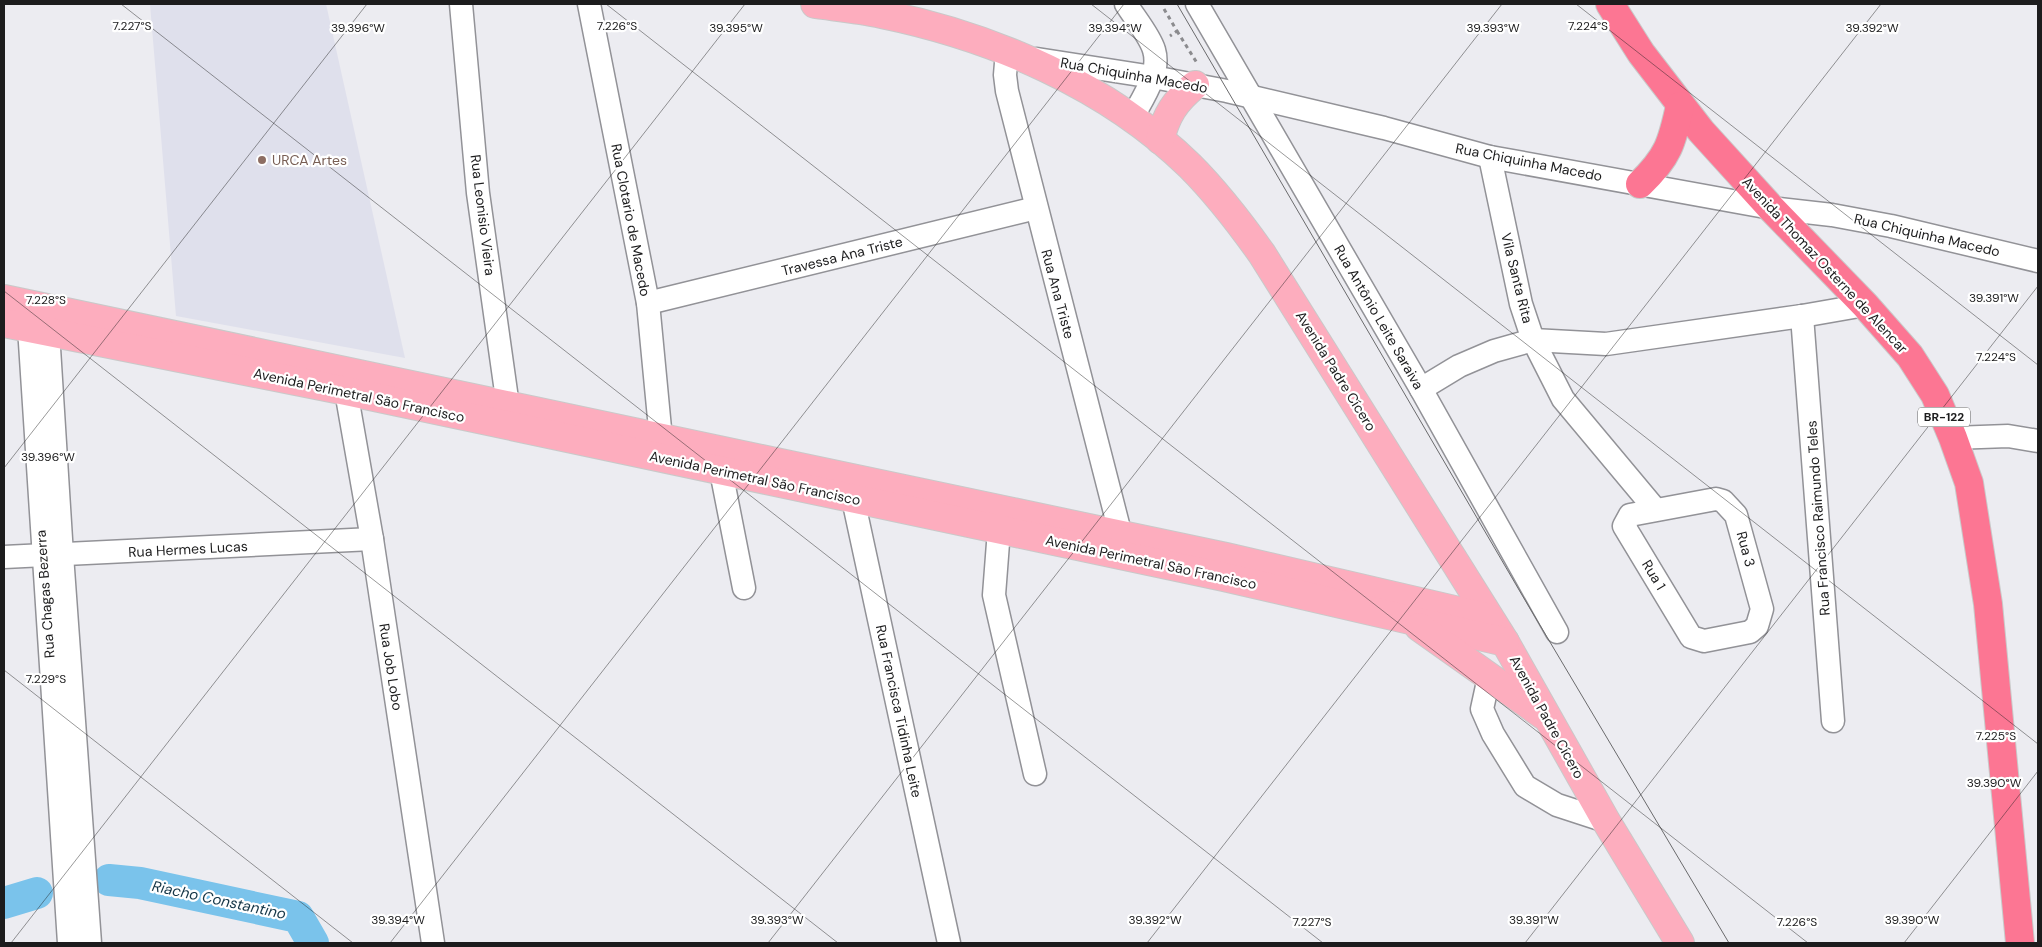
<svg xmlns="http://www.w3.org/2000/svg" width="2042" height="947" font-family="'DM Sans',sans-serif">
	<style>
		.built { fill: #dfe0ec }
		.lines { fill: none; stroke-linecap: round; stroke-linejoin: round }
		.river { stroke: #7ac3eb; stroke-width: 32 }
		.minor-casing { stroke: #929297; stroke-width: 25 }
		.major-casing { stroke: #c9c9c9; stroke-width: 30 }
		.highway-casing { stroke: #c9c9c9; stroke-width: 30 }
		.path { stroke: #8b8b8e; stroke-width: 3; stroke-dasharray: 4 4; stroke-linecap: butt }
		.minor { stroke: #fff; stroke-width: 22 }
		.major { stroke: #fdadbe; stroke-width: 28 }
		.highway { stroke: #fc7693; stroke-width: 28 }
		.tram { stroke: #6a6a6c; stroke-width: 1 }
		.ticks { fill: none; stroke: #1c1c1d; stroke-width: 1; stroke-opacity: 0.45 }
		.education-dot { fill: #8d6e63; stroke: #fff; stroke-width: 2 }
		.labels { text-anchor: middle; stroke-width: 4.5; stroke-linejoin: round; paint-order: stroke }
		.shield { fill: #fff; stroke: #606061; stroke-width: 1 }
		.shield-label { font-size: 12px; font-weight: bold; fill: #1c1c1d }
		.street-label { font-size: 14px; fill: #1c1c1d; stroke: #fff }
		.education-label { font-size: 14px; fill: #785e54; stroke: #fff; text-anchor: start }
		.water-label { font-size: 15px; font-style: italic; fill: #163748; stroke: #fff }
		.ticks-label { font-size: 12px; text-anchor: middle; fill: #1c1c1d; stroke: #fff; stroke-width: 4.5; stroke-linejoin: round; paint-order: stroke }
	</style>
	<rect width="100%" height="100%" fill="#ececf1"/>
	<path class="built" d="M150,4h176l79,354 -229,-42z"/>
	<g class="lines">
		<g class="river">
			<path d="M109,880l31,3 158,34 15,26"/>
			<path d="M4,903l33,-10"/>
		</g>
		<g class="minor-casing">
			<g id="minor">
				<path d="M461,4l17,189 30,213 -1,14"/>
				<path d="M589,4l59,299 13,136"/>
				<path d="M1126,4c8,13 24,32 28,46 7,23 -12,49 -22,68"/>
				<path d="M1197,4l224,385 136,243"/>
				<path d="M1007,51l-2,24 2,16 114,445"/>
				<path d="M1037,59l116,18 74,14 157,37 106,29 281,51 61,7 59,11 147,35"/>
				<path d="M1490,157l31,147 12,36 30,59 92,110"/>
				<path d="M648,303l388,-95"/>
				<path d="M28,312l41,631"/>
				<path d="M47,316l15,239 28,388"/>
				<path d="M1802,316l31,405"/>
				<path d="M1421,389l38,-23 35,-15 39,-11 73,4 196,-28 63,-11"/>
				<path d="M346,391l26,148 61,404"/>
				<path d="M1953,438l55,-2 30,5"/>
				<path d="M721,471l23,117"/>
				<path d="M853,484v15l96,444"/>
				<path d="M1716,499l7,2 13,14 26,94 -5,17 -7,6 -46,9 -13,-4 -67,-111 6,-11z"/>
				<path d="M999,530l-5,65 41,179"/>
				<path d="M4,557l368,-18"/>
				<path d="M1489,677l-7,32 11,25 32,52 32,19 49,16"/>
			</g>
		</g>
		<g class="major-casing">
			<g id="major">
				<path d="M815,4c22,3 45,5 67,10 112,23 226,72 308,152 27,27 50,57 72,88l243,388 101,179 74,122"/>
				<path d="M1160,140c6,-25 15,-39 35,-55"/>
				<path d="M4,299l1222,258 263,61"/>
				<path d="M4,323l342,68 878,186 281,65"/>
				<path d="M1419,627l124,88"/>
			</g>
		</g>
		<g class="highway-casing">
			<g id="highway">
				<path d="M1610,4l31,49 60,78 70,77 94,97 45,51 25,39 18,43 16,45 19,121 32,339"/>
				<path d="M1640,184c28,-27 32,-41 40,-78"/>
			</g>
		</g>
		<g class="path">
			<path d="M1164,9l13,22 -7,5"/>
			<path d="M1177,31l20,32"/>
		</g>
		<use href="#minor" class="minor"/>
		<use href="#major" class="major"/>
		<use href="#highway" class="highway"/>
		<path class="tram" d="M1177,4l345,591 207,348"/>
	</g>
	<path class="ticks" d="M121,4l1202,939M606,4l1202,939M1091,4l947,740M1576,4l462,361M4,291l834,652M4,468l363,-464M4,670l349,273M11,943l734,-939M390,943l734,-939M768,943l734,-939M1147,943l734,-939M1525,943l513,-657M1904,943l134,-172"/>
	<circle class="education-dot" cx="262" cy="160" r="5"/>
	<g class="labels">
		<rect class="shield" x="1918" y="407.5" width="52" height="19" rx="4"/>
		<g class="shield-label">
			<text x="1944" y="421">BR-122</text>
		</g>
		<g class="street-label">
			<text transform="translate(1134 75) rotate(10)" y="5">Rua Chiquinha Macedo</text>
			<text transform="translate(1529 162) rotate(11)" y="5">Rua Chiquinha Macedo</text>
			<text transform="translate(483 215) rotate(83)" y="5">Rua Leonisio Vieira</text>
			<text transform="translate(631 220) rotate(79)" y="5">Rua Clotario de Macedo</text>
			<text transform="translate(1927 235) rotate(13)" y="5">Rua Chiquinha Macedo</text>
			<text transform="translate(842 256) rotate(-14)" y="5">Travessa Ana Triste</text>
			<text transform="translate(1825 265) rotate(47)" y="5">Avenida Thomaz Osterne de Alencar</text>
			<text transform="translate(1517 278) rotate(76)" y="5">Vila Santa Rita</text>
			<text transform="translate(1058 294) rotate(75)" y="5">Rua Ana Triste</text>
			<text transform="translate(1379 317) rotate(60)" y="5">Rua Antônio Leite Saraiva</text>
			<text transform="translate(1336 371) rotate(58)" y="5">Avenida Padre Cícero</text>
			<text transform="translate(359 395) rotate(12)" y="5">Avenida Perimetral São Francisco</text>
			<text transform="translate(755 478) rotate(12)" y="5">Avenida Perimetral São Francisco</text>
			<text transform="translate(1818 518) rotate(-94)" y="5">Rua Francisco Raimundo Teles</text>
			<text transform="translate(188 549) rotate(-3)" y="5">Rua Hermes Lucas</text>
			<text transform="translate(1746 549) rotate(75)" y="5">Rua 3</text>
			<text transform="translate(1151 562) rotate(12)" y="5">Avenida Perimetral São Francisco</text>
			<text transform="translate(1654 575) rotate(59)" y="5">Rua 1</text>
			<text transform="translate(45 594) rotate(-94)" y="5">Rua Chagas Bezerra</text>
			<text transform="translate(391 667) rotate(81)" y="5">Rua Job Lobo</text>
			<text transform="translate(899 711) rotate(78)" y="5">Rua Francisca Tidinha Leite</text>
			<text transform="translate(1547 717) rotate(61)" y="5">Avenida Padre Cícero</text>
		</g>
		<g class="education-label">
			<text x="272" y="165">URCA Artes</text>
		</g>
		<g class="water-label">
			<text transform="translate(219 900) rotate(12)" y="5">Riacho Constantino</text>
		</g>
	</g>
	<g class="ticks-label">
		<text x="132" y="30">7.227°S</text>
		<text x="617" y="30">7.226°S</text>
		<text x="1588" y="30">7.224°S</text>
		<text x="736" y="32">39.395°W</text>
		<text x="1115" y="32">39.394°W</text>
		<text x="1493" y="32">39.393°W</text>
		<text x="358" y="32">39.396°W</text>
		<text x="1872" y="32">39.392°W</text>
		<text x="1994" y="302">39.391°W</text>
		<text x="46" y="304">7.228°S</text>
		<text x="1996" y="361">7.224°S</text>
		<text x="48" y="461">39.396°W</text>
		<text x="46" y="683">7.229°S</text>
		<text x="1996" y="740">7.225°S</text>
		<text x="1994" y="787">39.390°W</text>
		<text x="398" y="924">39.394°W</text>
		<text x="777" y="924">39.393°W</text>
		<text x="1155" y="924">39.392°W</text>
		<text x="1534" y="924">39.391°W</text>
		<text x="1912" y="924">39.390°W</text>
		<text x="1312" y="926">7.227°S</text>
		<text x="1797" y="926">7.226°S</text>
	</g>
	<rect width="2042" height="947" fill="none" stroke="#1c1c1d" stroke-width="10"/>
</svg>
